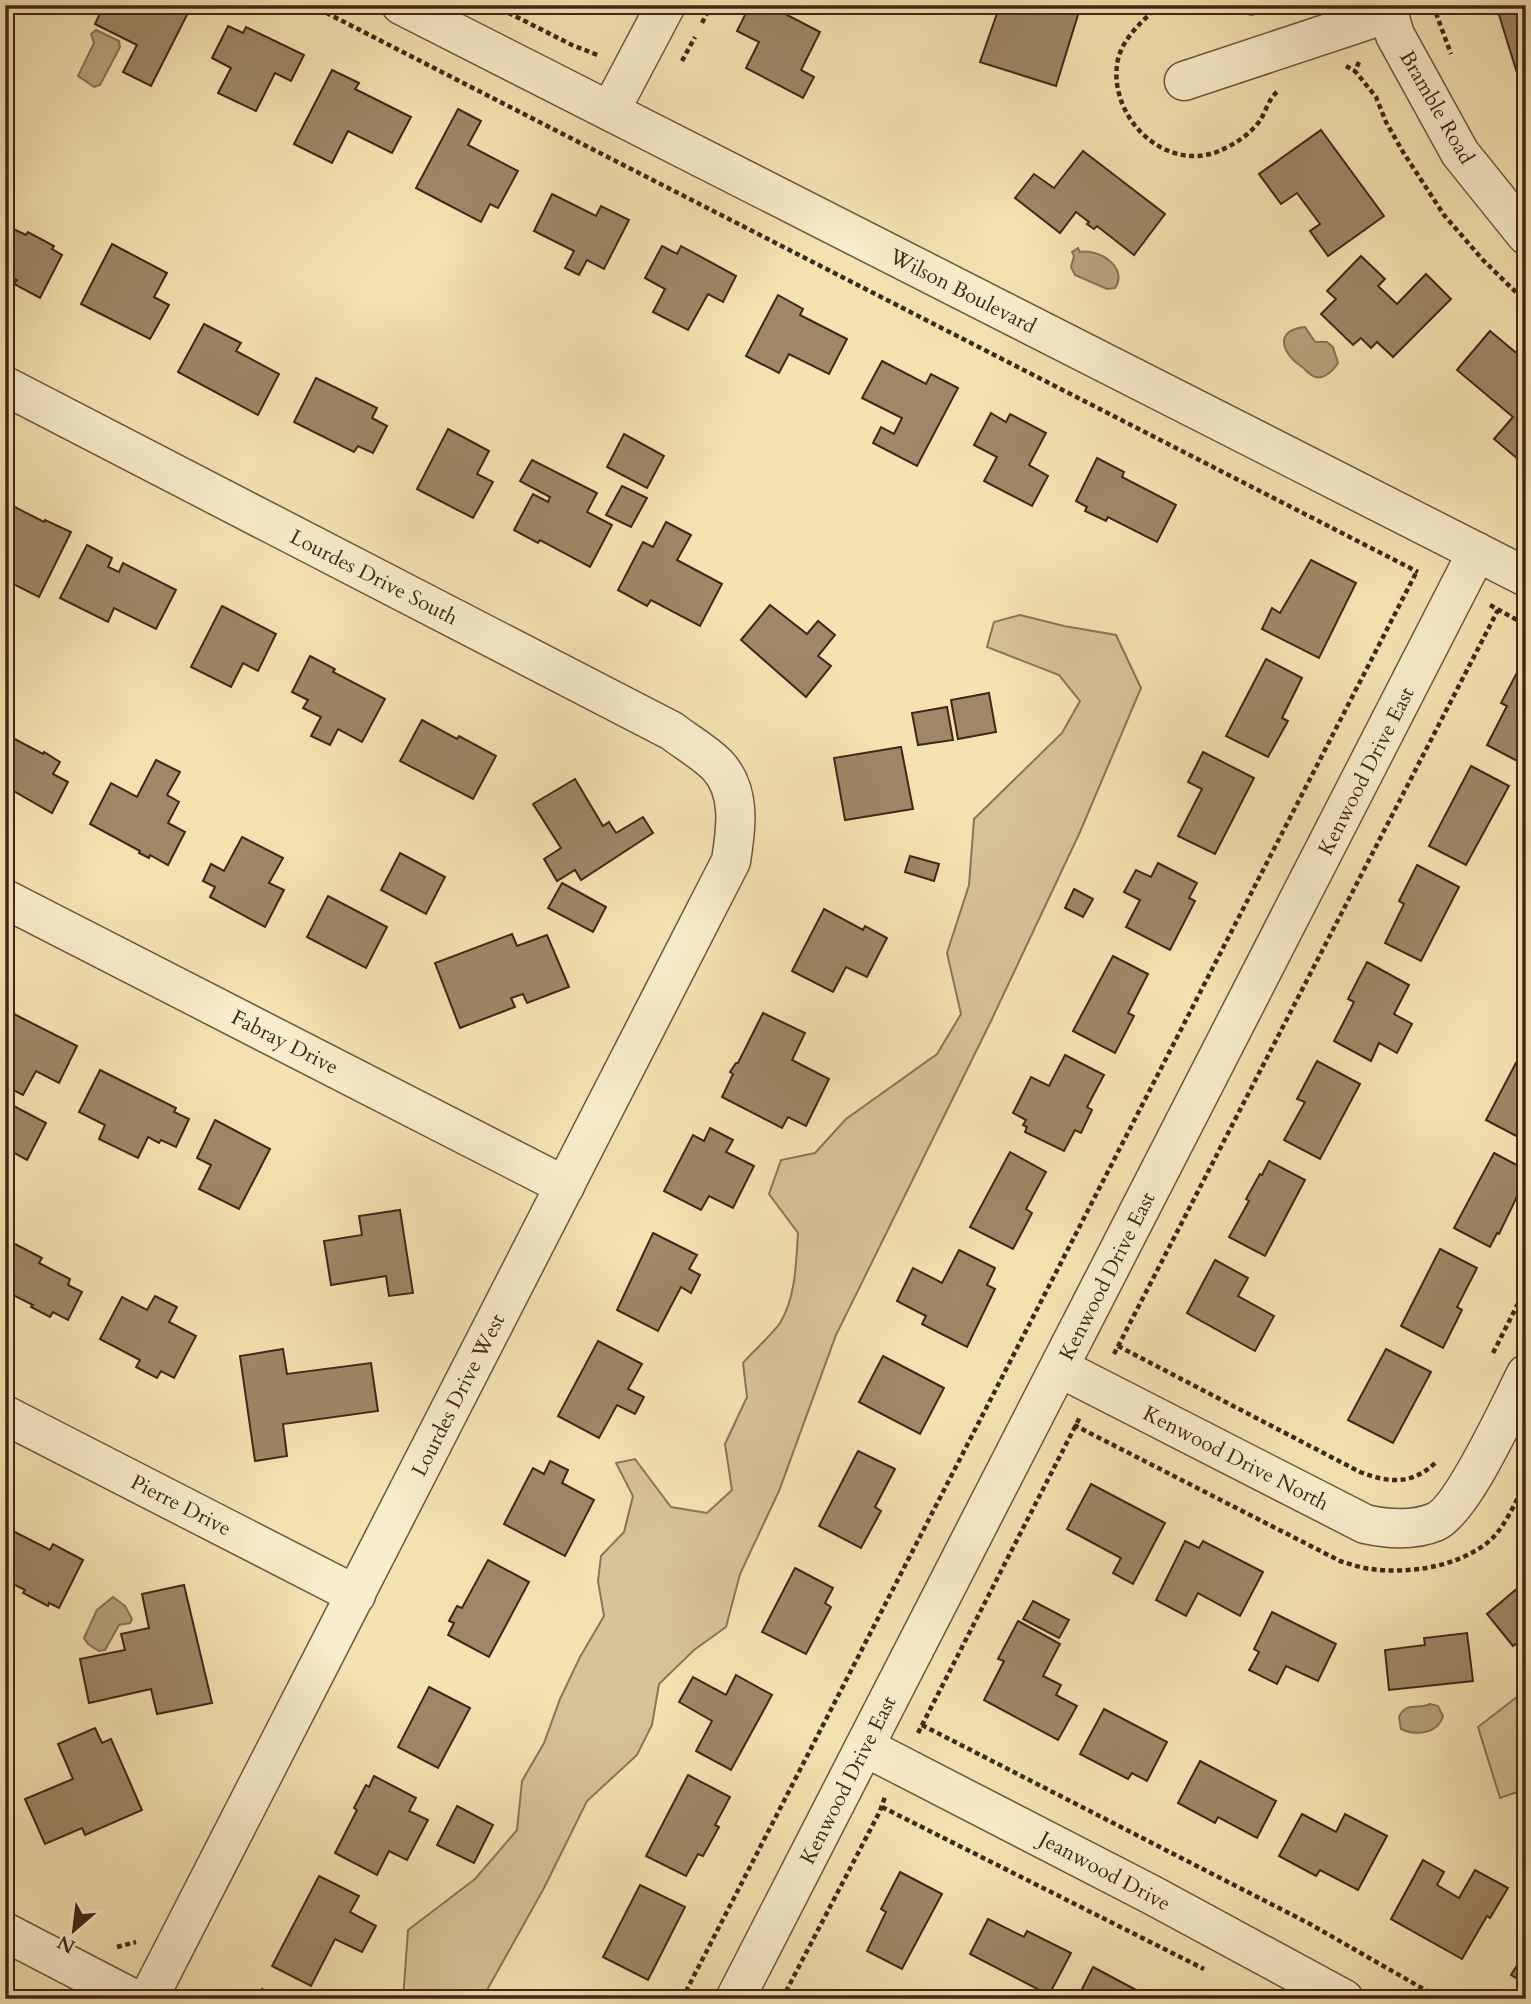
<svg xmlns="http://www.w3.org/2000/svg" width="1531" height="2004" font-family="Cardo,serif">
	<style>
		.green { fill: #d6c397; stroke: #8c7458; stroke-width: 2 }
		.water { fill: #b7a37d; stroke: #887155; stroke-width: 2 }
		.building { fill: #9f8868; stroke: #422619; stroke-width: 2 }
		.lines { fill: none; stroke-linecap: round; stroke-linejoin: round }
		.minor-casing { stroke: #6e553f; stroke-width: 41 }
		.path { stroke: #422619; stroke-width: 4.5; stroke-dasharray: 5 3.5; stroke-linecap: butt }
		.minor { stroke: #f8edcc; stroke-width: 38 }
		.labels { text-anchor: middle; stroke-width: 5; stroke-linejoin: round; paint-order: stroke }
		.street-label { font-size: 21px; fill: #422619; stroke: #f8edcc }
	</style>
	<rect width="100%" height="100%" fill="#f4e3b1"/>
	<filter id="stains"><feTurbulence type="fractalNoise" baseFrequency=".00286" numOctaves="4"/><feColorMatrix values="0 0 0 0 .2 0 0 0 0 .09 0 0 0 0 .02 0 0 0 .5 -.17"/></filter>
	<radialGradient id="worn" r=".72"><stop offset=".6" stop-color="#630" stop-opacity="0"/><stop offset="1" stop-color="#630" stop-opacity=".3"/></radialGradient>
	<g class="green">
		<path d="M1020,615l44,11 52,9 25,53 -61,144 -89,189 -155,314 -57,156 -39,83 -14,53 -32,23 -35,34 -7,41 -15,30 -50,46 -43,87 -62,111h-79l5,-69 67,-51 42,-49 5,-49 22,-38 16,-44 20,-42 24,-41 -6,-35 3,-25 23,-24 9,-36 -17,-33 19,-4 36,48 36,6 25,-23 -7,-46 22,-47 -4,-34c11,-13 27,-26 37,-40 16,-26 16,-61 18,-90l-29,-39 12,-34 34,-7 31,-34 91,-65 24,-40 -14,-61 22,-68 5,-66 88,-86 18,-32 -21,-26 -72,-28 7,-25z"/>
		<path d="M1526,1690v99l-26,9 -22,-71z"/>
	</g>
	<g class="water">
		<path d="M96,30l23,11 1,6 -20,38 -6,2 -16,-11 16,-33 -3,-9z"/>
		<path d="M1078,248l2,4c19,-4 49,16 35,36l-8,1 -32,-14 -4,-8 3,-11 -2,-4z"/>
		<path d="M1305,327l10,15h12l6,5 5,16c-6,9 -17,20 -28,11 -3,-2 -5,-5 -8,-7 -20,-13 -29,-37 3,-40z"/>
		<path d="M113,1597l12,9 7,13 -2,4 -11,2 -14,25 -6,1 -11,-7 -4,-6 13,-28z"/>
		<path d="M1430,1704l8,2 5,10c-5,18 -27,20 -42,13l-2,-12c7,-16 19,-7 31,-13z"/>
	</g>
	<g class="building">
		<path d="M104,5h88l-41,81 -28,-14 14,-27 -42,-21z"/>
		<path d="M750,5h18l52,27 -19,38 13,7 -11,21 -57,-30 13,-26 -22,-11z"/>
		<path d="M1000,5h81l-25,81 -76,-24z"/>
		<path d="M1496,5h30v65l-9,3z"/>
		<path d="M228,26l15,7 3,-6 58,28 -13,26 -16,-8 -19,38 -38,-18 13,-25 -19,-10z"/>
		<path d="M332,70l27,13 -4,6 56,28 -19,36 -44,-22 -16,32 -38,-19z"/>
		<path d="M458,109l23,12 -13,24 50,26 -20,37 -8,-4 -9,18 -65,-34z"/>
		<path d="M1321,130l63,86 -56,40 -18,-25 10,-7 -23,-31 -16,11 -22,-30z"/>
		<path d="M1083,151l82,63 -31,41 -37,-29 -3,3 -7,-5 2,-2 -13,-10 -16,21 -45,-35 19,-24 20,14z"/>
		<path d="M552,194l44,22 5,-10 28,14 -25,49 -17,-9 -8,15 -14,-7 9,-17 -40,-20z"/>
		<path d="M5,225l21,10 2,-3 26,14 -2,3 10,6 -22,43 -26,-14 3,-4 -12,-6z"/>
		<path d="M112,244l55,29 -13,24 15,8 -19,34 -69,-35z"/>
		<path d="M662,246l15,8 4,-8 55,30 -13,26 -15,-8 -20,36 -35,-18 12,-23 -20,-11z"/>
		<path d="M1361,256l24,23 -7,7 19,18 29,-30 25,25 -58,58 -16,-15 -6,6 -10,-10 -8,7 -32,-31 15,-15 -9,-8z"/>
		<path d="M778,295l25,14 -3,6 47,24 -18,35 -40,-20 -10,19 -33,-17z"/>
		<path d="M204,324l37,19 -5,8 43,23 -21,41 -80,-43z"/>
		<path d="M1490,331l36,30v89l-8,9 -24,-20 19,-22 -56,-47z"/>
		<path d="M882,361l44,23 5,-10 27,14 -41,78 -44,-23 8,-16 13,7 8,-16 -40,-20z"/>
		<path d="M316,378l61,30 -5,10 15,8 -14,27 -15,-7 -4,6 -60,-30z"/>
		<path d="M991,413l15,9 4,-8 36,19 -17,32 19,11 -16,30 -48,-25 13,-24 -23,-12z"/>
		<path d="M448,429l41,22 -12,23 16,8 -20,36 -56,-29z"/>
		<path d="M624,434l40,22 -17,32 -40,-21z"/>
		<path d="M1097,458l27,14 -2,5 54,28 -19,37 -49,-25 -2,4 -21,-10 2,-4 -11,-6z"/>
		<path d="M532,460l65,33 -10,19 25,13 -22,42 -50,-27 -2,3 -24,-13 19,-36 15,8 2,-5 -30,-16z"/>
		<path d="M622,486l25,12 -16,29 -25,-12z"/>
		<path d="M5,502l39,20 1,-2 26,12 -32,65 -34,-17z"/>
		<path d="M666,522l25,13 -14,25 45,24 -22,42 -49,-26 -4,6 -29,-16 25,-48 10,5z"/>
		<path d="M87,545l25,13 -4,9 11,5 4,-9 53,27 -20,39 -42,-21 -6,14 -48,-24z"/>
		<path d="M1311,560l45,23 -37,75 -57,-29 10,-21 8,5z"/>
		<path d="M770,605l37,29 11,-13 17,14 -17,21 13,10 -25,31 -65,-57z"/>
		<path d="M222,606l54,28 -18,37 -15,-8 -12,24 -40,-20z"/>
		<path d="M310,656l25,13 -2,3 52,27 -23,43 -24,-13 -8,16 -19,-9 10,-19 -18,-9 5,-8 -16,-8z"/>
		<path d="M1266,659l36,19 -20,40 6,3 -20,36 -42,-21z"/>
		<path d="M1522,663l4,2v94l-3,5 -36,-19 20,-39 -6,-3z"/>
		<path d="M989,693l7,39 -38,7 -7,-39z"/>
		<path d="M947,707l6,33 -35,5 -6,-32z"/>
		<path d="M422,720l35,19 2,-3 37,20 -23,43 -73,-38z"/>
		<path d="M5,734l38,20 1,-2 16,10 -7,12 15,8 -16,31 -47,-27z"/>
		<path d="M901,747l12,62 -68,11 -11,-62z"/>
		<path d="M1203,752l51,26 -39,76 -37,-18 24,-47 -14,-7z"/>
		<path d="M156,760l24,12 -13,23 12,7 -11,21 17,9 -17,33 -18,-10 -1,3 -10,-5 1,-2 -50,-27 21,-41 26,14z"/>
		<path d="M1471,766l38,20 -43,79 -37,-19z"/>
		<path d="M575,779l28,47 6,-4 7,11 27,-16 10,16 -72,47 -6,-10 -18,11 -13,-22 17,-11 -28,-44z"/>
		<path d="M242,837l41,21 -14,25 15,7 -19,37 -55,-30 5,-10 -12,-6 8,-17 13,7z"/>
		<path d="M400,853l45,24 -19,37 -45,-24z"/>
		<path d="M910,856l29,8 -5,17 -29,-9z"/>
		<path d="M1158,863l39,20 -8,15 6,3 -25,49 -44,-23 14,-27 -16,-8 12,-22 15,7z"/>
		<path d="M1417,865l42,22 -38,74 -36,-18 19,-39 -5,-3z"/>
		<path d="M562,883l44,24 -13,25 -45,-24z"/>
		<path d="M1074,889l19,10 -10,18 -18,-9z"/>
		<path d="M328,896l59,31 -21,41 -59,-31z"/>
		<path d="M824,909l39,21 2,-4 22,12 -20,39 -21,-10 -13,25 -41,-21z"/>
		<path d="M512,934l5,12 30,-11 22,52 -42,16 -4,-9 -12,4 4,9 -55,21 -25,-65z"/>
		<path d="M1113,956l35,18 -20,39 6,3 -19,37 -42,-22z"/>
		<path d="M1367,962l42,23 -15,29 18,10 -15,29 -18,-10 -8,18 -37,-20 20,-39 -6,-3z"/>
		<path d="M12,1013l65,33 -18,37 -23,-12 -13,24 -18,-9v-63z"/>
		<path d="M763,1013l42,20 -13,27 37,19 -23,47 -18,-9 -6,11 -60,-31 11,-23 -3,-2 6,-9h2z"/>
		<path d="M1065,1055l39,20 -17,32 5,3 -11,23 -6,-3 -11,21 -39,-19 2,-5 -4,-2 3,-5 -13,-7 18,-36 18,9z"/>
		<path d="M1518,1059l8,4v78l-40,-21z"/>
		<path d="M1317,1061l43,23 -40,75 -36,-19 21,-38 -8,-3z"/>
		<path d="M100,1070l76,38 -2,4 15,7 -13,28 -15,-7 -2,3 -11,-6 -10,21 -39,-19 6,-14 -26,-13z"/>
		<path d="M8,1103l38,20 -19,37 -22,-12v-39z"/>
		<path d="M215,1120l55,29 -31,60 -40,-20 12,-24 -14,-7z"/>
		<path d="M710,1128l23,12 -7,12 28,14 -21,42 -24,-12 -8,14 -37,-19 29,-56 11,6z"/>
		<path d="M1010,1152l36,20 -20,37 6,4 -19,36 -43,-22z"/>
		<path d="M1494,1153l32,17v8l-27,56 -2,-1 -7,14 -36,-19z"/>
		<path d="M1269,1161l36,19 -40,76 -36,-19 20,-36 -3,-2 14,-25 2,1z"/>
		<path d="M400,1210l13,83 -24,3 -3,-20 -55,9 -7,-44 38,-6 -3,-19z"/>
		<path d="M653,1233l44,22 -8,14 11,6 -9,18 -10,-6 -23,44 -41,-21z"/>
		<path d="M11,1242l31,16 -3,5 31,16 -2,6 14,7 -14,28 -15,-8 -3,5 -19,-10 2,-2 -28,-14v-37z"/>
		<path d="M1440,1249l37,19 -20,39 5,3 -19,38 -42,-22z"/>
		<path d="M959,1250l36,18 -8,17 8,4 -28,58 -45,-23 4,-8 -29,-15 16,-33 29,15z"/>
		<path d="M1215,1260l33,18 -10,18 36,20 -19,35 -68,-38z"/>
		<path d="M155,1296l22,11 -8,15 27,14 -22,42 -13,-7 -4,7 -21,-11 4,-7 -40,-21 22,-42 25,13z"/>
		<path d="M598,1341l44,23 -14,25 16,8 -9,17 -18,-9 -18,33 -41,-22z"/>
		<path d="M283,1349l4,25 84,-11 7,48 -95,13 4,32 -32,5 -15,-105z"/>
		<path d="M1386,1349l45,23 -38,71 -45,-23z"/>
		<path d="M883,1356l61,32 -24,46 -61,-32z"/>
		<path d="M858,1451l37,18 -20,38 6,4 -20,37 -42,-22z"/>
		<path d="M550,1461l18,9 -6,13 32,17 -29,56 -61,-32 29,-56 11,6z"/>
		<path d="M1091,1484l74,39 -32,61 -20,-11 8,-15 -54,-29z"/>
		<path d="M5,1527l45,23 3,-6 30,16 -24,48 -10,-5 -1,3 -25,-13 2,-3 -20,-10z"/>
		<path d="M1185,1541l14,7 4,-7 60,31 -23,44 -42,-23 -12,23 -30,-16z"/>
		<path d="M488,1560l41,22 -40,75 -41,-22 6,-12 -5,-2 8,-15 5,2z"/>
		<path d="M795,1568l38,20 -8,15 6,4 -25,47 -44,-22z"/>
		<path d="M1526,1581v55l-13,10 -26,-32z"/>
		<path d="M184,1585l28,118 -55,11 -6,-25 -62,14 -9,-44 45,-9 -4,-16 28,-6 -7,-34z"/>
		<path d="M1033,1601l36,19 -10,18 -36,-19z"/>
		<path d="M1272,1612l64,32 -18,37 -32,-15 -9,18 -28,-14 10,-18 -5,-3z"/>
		<path d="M1018,1621l42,23 -17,32 18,9 -5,10 21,11 -19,34 -74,-40 20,-39 -6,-2z"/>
		<path d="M1467,1633l6,48 -84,9 -4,-40 40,-5 -1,-7z"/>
		<path d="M736,1675l36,20 -41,75 -35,-19 16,-30 -33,-19 14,-25 33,18z"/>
		<path d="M429,1687l41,21 -32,60 -40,-21z"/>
		<path d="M1104,1709l63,33 -20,39 -15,-8 -4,6 -48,-25z"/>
		<path d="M95,1728l7,15 9,-4 31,71 -57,25 -3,-7 -37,16 -20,-45 48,-20 -15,-35z"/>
		<path d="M1200,1761l76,40 -19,37 -39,-21 -3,6 -37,-20z"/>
		<path d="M688,1775l42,22 -15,28 4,2 -16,29 -5,-2 -12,22 -40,-20z"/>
		<path d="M374,1776l42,22 -7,13 19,9 -21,40 -18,-9 -12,24 -42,-22 22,-43 -3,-2 12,-23 3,2z"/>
		<path d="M457,1806l36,19 -19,38 -37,-18z"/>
		<path d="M1302,1814l34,18 9,-18 42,22 -29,54 -38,-20 -4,6 -37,-20z"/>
		<path d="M1423,1860l21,12 -7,13 22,13 16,-28 33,18 -18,30 -3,-2 -25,43 -71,-40z"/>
		<path d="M900,1872l42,22 -40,75 -35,-18 19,-39 -5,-3z"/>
		<path d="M319,1876l40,20 -9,16 26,14 -14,26 -27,-13 -24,47 -39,-20z"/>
		<path d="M640,1885l45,22 -37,73 -45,-23z"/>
		<path d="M988,1919l36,18 3,-6 44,22 -22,42 -79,-41z"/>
		<path d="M1526,1951v33l-15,-9z"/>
		<path d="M1093,1967l60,32h-76z"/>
		<path d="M262,1989l19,10h-24z"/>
		<path d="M526,1993l31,6h-32z"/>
	</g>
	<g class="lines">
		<g class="minor-casing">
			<g id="minor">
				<path d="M401,5l1125,572"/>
				<path d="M1386,5l9,30 65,118 66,82"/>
				<path d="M1184,81l205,-68"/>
				<path d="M610,111l56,-106"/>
				<path d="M5,386l667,345c14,11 32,21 45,34 25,26 19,65 14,96l-583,1138"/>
				<path d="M5,899l560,287"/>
				<path d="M1060,1368l305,156c22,5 48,7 70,-2 28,-12 75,-117 91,-148"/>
				<path d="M5,1415l351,180"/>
				<path d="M865,1747l287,148 192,104"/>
				<path d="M5,1932l129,67"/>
				<path d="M735,1999l742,-1447"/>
			</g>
		</g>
		<g class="path">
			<path d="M311,5l1107,567"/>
			<path d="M493,5l79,40 28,11"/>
			<path d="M1160,5c-18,16 -40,35 -43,60 -7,54 49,108 102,86 15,-6 33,-18 42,-32 5,-9 8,-20 16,-27"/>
			<path d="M1225,5c21,12 33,10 55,0"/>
			<path d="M1433,5l18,49"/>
			<path d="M702,23l9,-18"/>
			<path d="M682,61l13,-24"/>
			<path d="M1359,62l-4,9 21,26 10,25 17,30 41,63 39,45 43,42"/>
			<path d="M1346,66l9,5"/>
			<path d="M1490,605l36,20"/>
			<path d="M1118,1346l242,126c29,11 52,13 75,-9"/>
			<path d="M1493,1353l33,-65"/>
			<path d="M1114,1354l384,-744"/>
			<path d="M1074,1425l266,136c10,3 21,7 31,8 38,5 85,-2 116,-26 17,-13 28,-41 39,-60"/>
			<path d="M922,1725l388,199 131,75"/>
			<path d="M918,1733l162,-316"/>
			<path d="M882,1807l322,162"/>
			<path d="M117,1947l19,-5"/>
			<path d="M682,1999l735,-1428"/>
			<path d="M782,1999l98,-188 5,-14"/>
		</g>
		<use href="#minor" class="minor"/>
	</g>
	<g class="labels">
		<g class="street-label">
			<text transform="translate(1437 107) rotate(60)" y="7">Bramble Road</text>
			<text transform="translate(963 291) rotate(27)" y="7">Wilson Boulevard</text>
			<text transform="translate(374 577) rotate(27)" y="7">Lourdes Drive South</text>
			<text transform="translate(1366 771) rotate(-63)" y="7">Kenwood Drive East</text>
			<text transform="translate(285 1042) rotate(27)" y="7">Fabray Drive</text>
			<text transform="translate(1107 1276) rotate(-63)" y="7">Kenwood Drive East</text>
			<text transform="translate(458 1395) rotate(-63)" y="7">Lourdes Drive West</text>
			<text transform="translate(1236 1458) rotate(27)" y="7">Kenwood Drive North</text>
			<text transform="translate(181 1505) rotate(27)" y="7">Pierre Drive</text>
			<text transform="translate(848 1780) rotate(-63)" y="7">Kenwood Drive East</text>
			<text transform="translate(1105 1871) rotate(28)" y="7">Jeanwood Drive</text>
		</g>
	</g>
	<rect width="1531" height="2004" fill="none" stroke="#f4e3b1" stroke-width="28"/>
	<rect x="7" y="7" width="1517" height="1990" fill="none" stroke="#422619" stroke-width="3.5"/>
	<rect x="14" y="14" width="1503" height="1976" fill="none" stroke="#422619" stroke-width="2"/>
	<g transform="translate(74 1930) rotate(208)" stroke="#f8edcc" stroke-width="5" paint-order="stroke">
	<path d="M0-5L12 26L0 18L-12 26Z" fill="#422619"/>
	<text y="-10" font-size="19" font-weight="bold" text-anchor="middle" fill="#422619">N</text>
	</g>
	<rect width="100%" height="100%" filter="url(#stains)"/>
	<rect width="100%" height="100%" fill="url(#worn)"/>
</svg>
